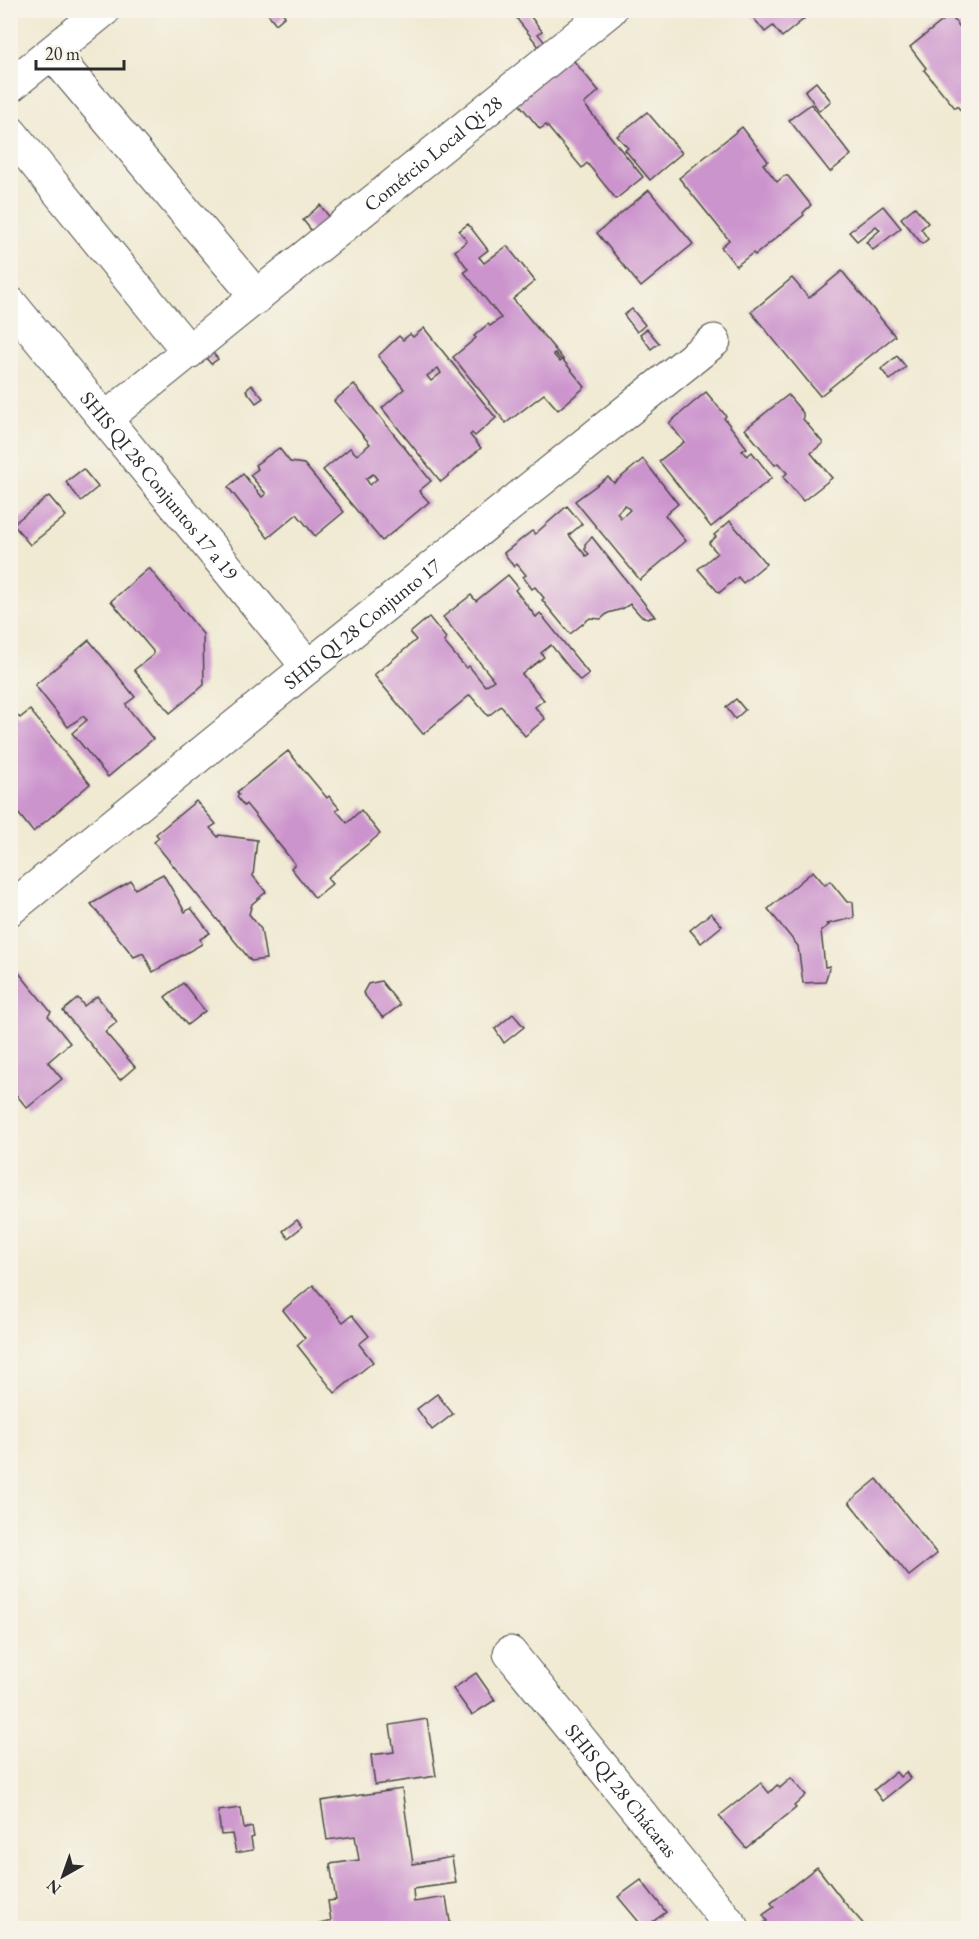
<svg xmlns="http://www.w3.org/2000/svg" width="979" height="1939" font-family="'EB Garamond',serif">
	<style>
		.building { fill: #cc94cd; fill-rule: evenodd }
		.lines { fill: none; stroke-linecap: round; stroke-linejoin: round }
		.minor-casing { stroke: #494844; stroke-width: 35 }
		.minor { stroke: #fff; stroke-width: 33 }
		.labels { text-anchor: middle; stroke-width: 4.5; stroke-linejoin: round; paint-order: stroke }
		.street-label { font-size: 20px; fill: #2b2b2b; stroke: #f7f3e8 }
	</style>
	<rect width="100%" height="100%" fill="#f7f3e8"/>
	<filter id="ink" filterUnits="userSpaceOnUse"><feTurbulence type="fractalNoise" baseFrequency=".0167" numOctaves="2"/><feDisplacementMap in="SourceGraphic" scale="12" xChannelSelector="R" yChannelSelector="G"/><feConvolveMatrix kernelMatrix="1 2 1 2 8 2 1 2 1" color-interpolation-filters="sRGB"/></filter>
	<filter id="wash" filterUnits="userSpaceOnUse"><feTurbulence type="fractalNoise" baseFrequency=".008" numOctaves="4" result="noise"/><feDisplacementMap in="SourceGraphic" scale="24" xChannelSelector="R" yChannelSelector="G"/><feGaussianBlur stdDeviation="1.35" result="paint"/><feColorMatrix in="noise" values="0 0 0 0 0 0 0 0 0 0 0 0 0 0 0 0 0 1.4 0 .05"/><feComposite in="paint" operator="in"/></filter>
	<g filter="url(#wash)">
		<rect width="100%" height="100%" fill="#f0ead3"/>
		<g id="blocks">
			<g class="building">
				<path d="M265,10h16l4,6 -9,8z"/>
				<path d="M747,10h50l7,9 -22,18 -9,-11 -8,6z"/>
				<path d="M527,12l15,19 -4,3 12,15 8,-7 41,49 -15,13 59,73 -27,22 -29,-36 -5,5 -36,-43 -6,4 -29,-35 40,-32 -34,-43z"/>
				<path d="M950,15l9,11 9,-8v96l-2,-3 -3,2 -6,-7 -2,2 -31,-38 2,-2 -16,-21z"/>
				<path d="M816,82l15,19 -12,10 -14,-20z"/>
				<path d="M811,104l40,51 -21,17 -41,-52z"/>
				<path d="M647,112l35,41 -32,27 -25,-30 3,-2 -11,-12z"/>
				<path d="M742,127l26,34 -5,3 14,18 7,-6h4l23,29 -8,8 1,2 -49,40 -2,-2 -17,13 -15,-19 8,-7 -50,-62z"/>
				<path d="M649,190l44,54 -52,43 -44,-54z"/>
				<path d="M320,205l26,33 -17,14 -26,-32z"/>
				<path d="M883,206l18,22 -28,22 -7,-8 14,-12 -4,-4 -19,15 -8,-9z"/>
				<path d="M915,207l13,16 -7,6 7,10 -6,5 -21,-26z"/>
				<path d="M468,224l20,26 -9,7 5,6 23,-17 28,35 -22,18 50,60 -2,1 -6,-7 -2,1 7,8 3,-2 22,27 -27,23 -14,-16 -38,29 -53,-66 23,-19 -2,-2 14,-12 2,2 11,-8 -37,-46 4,-3 -13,-18 12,-10 -8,-10z"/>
				<path d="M842,271l53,65 -75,60 -69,-84 41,-34 17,20z"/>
				<path d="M632,309l13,16 -8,7 -13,-17z"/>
				<path d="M424,328l72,90 -21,18 -3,-3 -2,2 11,13 -40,34 -59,-74 22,-19 -26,-33 21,-20 4,4 7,-6 3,3zM438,368l3,5 -10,8 -4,-5z"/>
				<path d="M647,329l12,14 -8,6 -11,-15z"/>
				<path d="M208,347l10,12 -7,5 -5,-6 -3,2z"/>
				<path d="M897,356l9,11 -16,13 -9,-11z"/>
				<path d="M354,384l77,97 -12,10 10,11 -47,39 -59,-71 27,-22 7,7 13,-11 -36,-43zM373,474l4,5 -7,6 -4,-6z"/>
				<path d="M252,385l11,13 -7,5 -10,-13z"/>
				<path d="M706,392l20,24 -2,2 23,30 -5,3 5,5 5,-4 20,26 -61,49 -52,-66 25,-19 -15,-19z"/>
				<path d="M788,395l15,18v6l20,24 -12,10 21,25 -29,23 -20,-24 4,-4 -9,-10 -3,2 -30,-36z"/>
				<path d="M279,448l11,14 14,2 40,48 -29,24 -18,-22 -29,24 -40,-51 15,-13 19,23 4,-3 -16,-19 8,-6 -3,-4z"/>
				<path d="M643,459l35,45 -13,11 21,26 -46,39 -65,-79 33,-24 6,6zM625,505l5,5 -9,8 -4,-5z"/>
				<path d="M83,469l15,18 -17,14 -15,-19z"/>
				<path d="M49,496l17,20 -36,29 -17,-21z"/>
				<path d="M567,506l15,18 -13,11 17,21 3,-2 -4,-4v-6l7,-7 63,80 -7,1 -7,-2 -11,-12 -8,5 -14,4 -7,6 -11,-1 -20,16 -28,-34 2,-2 -9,-11 -3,2 -9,-12 3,-2 -9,-11 -3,3 -10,-14 28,-22 3,3z"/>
				<path d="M730,521l36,43 -23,19 -5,-6 -19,16 -21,-24 19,-16 -8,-10 7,-6 -2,-2z"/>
				<path d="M149,568l54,66 1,51 -34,28 -36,-43 19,-15v-4l-42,-50z"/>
				<path d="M508,575l10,12 -3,3 21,27 4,-4 49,61 -9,7 -29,-36 -10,8 3,4 -22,17 22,26 -9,7 10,12 -20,17 -24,-30 -13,10 -18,-21 -47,39 -49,-59 42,-35 -6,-7 19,-16 17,21 -2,4 22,26 3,-2 16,20 9,-6 -51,-63 28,-22 5,6z"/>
				<path d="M89,640l46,57 -9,7 1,3 26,32 -45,38 -36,-44 15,-13 -4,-4 -15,11 -33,-42z"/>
				<path d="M736,699l9,11 -10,9 -9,-12z"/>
				<path d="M10,707l10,11 10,-8 60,74 -57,48 -23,-29z"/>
				<path d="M288,751l39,47 2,-2 10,12 -3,2 11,13 14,-13 19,24 -53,44 5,6 -17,14 -24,-30 4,-4 -49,-60 -2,2 -7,-9 2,-2 -2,-3z"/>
				<path d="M196,801l20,23 -6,4 8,9 1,-2 38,5 -4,36 13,16 -14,12 -3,10 12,15 5,30 -15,2 -97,-119 5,-4 -3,-4z"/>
				<path d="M813,871l12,14 5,-4 17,21h6l1,16 -27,6 2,1 -8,6 4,36 5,-1 -5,16 -22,1 -5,-37 -30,-37z"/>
				<path d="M163,874l22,38 6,-4 19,25 -10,6 2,5 -49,28 -10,-19 -9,4 -43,-53 40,-23 4,8z"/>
				<path d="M711,913l11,13 -21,17 -11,-13z"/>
				<path d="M10,962l41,50 -3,4 22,27 -22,19 14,17 -35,29 -17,-21z"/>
				<path d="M381,981l19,24 -17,13 -20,-25 5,-9z"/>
				<path d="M183,983l22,28 -18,14 -22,-28z"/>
				<path d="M97,996l20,26 -12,10 30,35 -15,13 -57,-69 15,-13 6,8z"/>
				<path d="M513,1014l11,13 -20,16 -9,-14z"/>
				<path d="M297,1220l5,7 -14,11 -5,-7z"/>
				<path d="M313,1285l30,37 9,-7 17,21 -10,8 14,18 -38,31 -38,-48 8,-7 -22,-28z"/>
				<path d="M437,1394l16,20 -21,16 -15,-21z"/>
				<path d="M877,1479l60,75 -28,22 -60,-74z"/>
				<path d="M476,1673l19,27 -23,15 -19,-26z"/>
				<path d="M427,1719l9,57 -61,9 -4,-30 23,-3 -4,-27z"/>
				<path d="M896,1772l4,5 6,-5 4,6 -28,23 -8,-11z"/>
				<path d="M791,1778l15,17 -12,11 2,2 -50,40 -27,-32 42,-33 8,10 8,-8 3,3z"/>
				<path d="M402,1789l11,75 39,-7 4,26 -43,6 1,13 32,-5 5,31h-139v-2l19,-5 -3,-20 8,-1 -6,-36 29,-4 -4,-24 -28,4 -6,-39z"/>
				<path d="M241,1808l3,21 8,-2 2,10 -3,1 2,12 -17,3 -4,-19 -11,1 -3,-24z"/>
				<path d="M817,1867l27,35 23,26h-99l-4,-5 3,-2 -4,-6 11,-8 -3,-4z"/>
				<path d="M641,1880l25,32 -22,16 -26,-31z"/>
			</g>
		</g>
	</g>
	<g filter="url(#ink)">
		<use href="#blocks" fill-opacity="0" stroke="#494844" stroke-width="1.5"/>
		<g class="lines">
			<g class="minor-casing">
				<g id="minor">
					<path d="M52,53l205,244"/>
					<path d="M10,86l94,-76"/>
					<path d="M10,132l179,220"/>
					<path id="s1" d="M10,303l298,364"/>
					<path id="s2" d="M105,419l505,-409"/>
					<path id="s3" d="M10,909l298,-242 406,-326"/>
					<path id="s4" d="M510,1653l223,275"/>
				</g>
			</g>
			<use href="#minor" class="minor"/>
		</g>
	</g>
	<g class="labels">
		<g class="street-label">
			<text dy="7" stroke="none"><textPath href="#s2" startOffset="422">Comércio Local Qi 28</textPath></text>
			<text dy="7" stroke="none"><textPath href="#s1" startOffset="236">SHIS QI 28 Conjuntos 17 a 19</textPath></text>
			<text dy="7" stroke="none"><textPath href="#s3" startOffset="453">SHIS QI 28 Conjunto 17</textPath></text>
			<text dy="7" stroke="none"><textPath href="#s4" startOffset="177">SHIS QI 28 Chácaras</textPath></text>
		</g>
	</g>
	<rect width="979" height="1939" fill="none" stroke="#f7f3e8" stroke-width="36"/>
	<g transform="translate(63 1876) rotate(220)" stroke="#f7f3e8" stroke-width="4.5" paint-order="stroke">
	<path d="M0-4.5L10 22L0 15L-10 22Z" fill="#2b2b2b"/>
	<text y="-9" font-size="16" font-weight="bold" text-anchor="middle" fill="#2b2b2b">N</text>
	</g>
	<path d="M36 60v9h88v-9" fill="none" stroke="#2b2b2b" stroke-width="3"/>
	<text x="45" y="60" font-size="18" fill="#2b2b2b" stroke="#f7f3e8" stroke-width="4.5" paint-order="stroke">20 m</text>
</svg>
